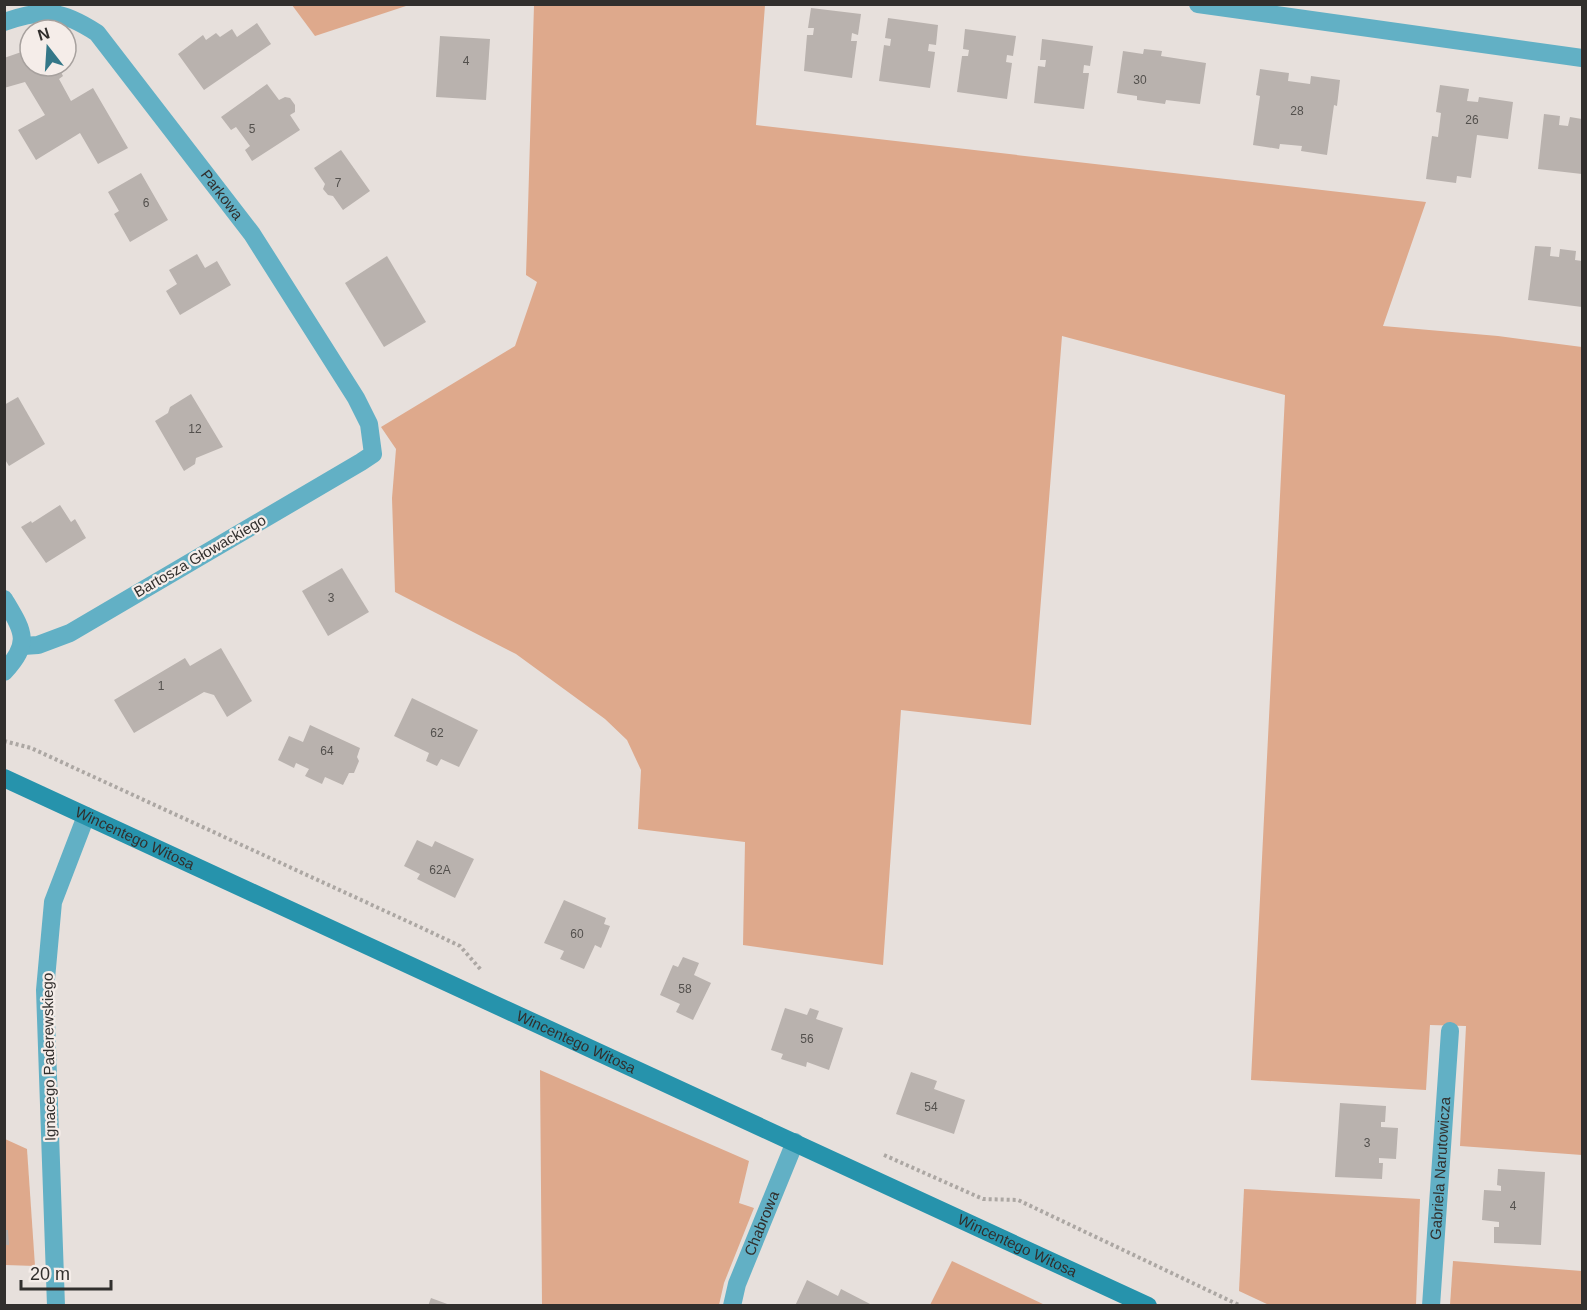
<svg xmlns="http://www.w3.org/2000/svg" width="1587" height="1310" font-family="Helvetica,sans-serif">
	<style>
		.green { fill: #dea98c }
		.building { fill: #b9b2ae }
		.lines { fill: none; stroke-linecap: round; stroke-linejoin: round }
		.path { stroke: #aca7a3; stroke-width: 4; stroke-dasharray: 3 3; stroke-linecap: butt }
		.street { stroke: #62b0c5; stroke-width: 18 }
		.secondary { stroke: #2693ac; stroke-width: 18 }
		.labels { text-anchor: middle; stroke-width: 4.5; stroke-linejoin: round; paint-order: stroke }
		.number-label { font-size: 12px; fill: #53504d }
		.street-label { font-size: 15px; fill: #312f2d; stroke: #f5ede9 }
	</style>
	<rect width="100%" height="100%" fill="#e7e0dc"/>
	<g class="green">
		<path d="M292,5h117l-94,31z"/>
		<path d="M534,5h231l-9,120 670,77 -43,124 115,10 84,11v808l-122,-9 6,-120 -36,-1 -4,65 -175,-10 34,-685 -223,-59 -31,389 -130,-15 -18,255 -140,-20 2,-103 -107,-13 3,-59 -14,-30 -22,-21 -89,-65 -121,-62 -3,-94 4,-49 -15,-22 134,-81 22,-64 -11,-7z"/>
		<path d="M540,1070l209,91 -10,42 15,5 -30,75 -5,22h-177z"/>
		<path d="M5,1139l22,10 8,117 -30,-1z"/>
		<path d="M1244,1189l176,10 -4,106h-147l-30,-14z"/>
		<path d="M952,1261l93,44h-115z"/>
		<path d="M1453,1261l129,10v34h-132z"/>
	</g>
	<g class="building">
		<path d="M811,8l50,6 -3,21 -6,-2 -1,8h6l-5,37 -48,-7 3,-36h6l1,-7h-6z"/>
		<path d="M888,18l50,7 -2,20 -7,-1 -1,7 7,1 -5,36 -51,-7 5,-36 6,1 1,-7 -6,-1z"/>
		<path d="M257,23l14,21 -67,46 -26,-36 25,-19 3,5 10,-7 4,4 12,-8 5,8z"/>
		<path d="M965,29l51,7 -3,20 -6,-1 -1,7 6,1 -5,36 -50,-7 5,-36h6l1,-6 -6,-1z"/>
		<path d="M440,36l50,3 -4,61 -50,-3z"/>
		<path d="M1042,39l51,7 -3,20 -6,-1 -1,8h6l-5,36 -50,-6 4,-37 7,1 1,-7h-6z"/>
		<path d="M30,49v17h21l2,3 5,-3 5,10 -4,3 12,22 22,-13 35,60 -30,16 -18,-31 -44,27 -18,-30 27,-15 -20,-33 -21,6v-30z"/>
		<path d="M1144,49l18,2 -1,5 45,7 -6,41 -34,-4 -1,4 -28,-4v-4l-20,-3 6,-42 20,3z"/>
		<path d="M1260,69l29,4 -1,8 22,3 1,-8 29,4 -3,26 -3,-1 -7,50 -26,-4 1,-5 -22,-2 -1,5 -26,-4 7,-49 -4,-1z"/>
		<path d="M267,84l12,16 6,-3 5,1 5,7v7l-5,3 10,15 -48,31 -7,-11 5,-4 -14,-19 -5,3 -10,-13z"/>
		<path d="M1440,85l29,4 -2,12 11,1 1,-5 34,5 -5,37 -31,-4 -6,43 -14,-2 -1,7 -30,-4 6,-43 6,1 3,-24 -5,-1z"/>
		<path d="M1544,114l16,2 -1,9 9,1 2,-9 12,2v55l-44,-5z"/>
		<path d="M341,150l29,41 -27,19 -10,-14 -5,-1 -5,-6 2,-5 -11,-16z"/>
		<path d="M141,173l27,47 -38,22 -16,-28 5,-3 -11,-19z"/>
		<path d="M1535,246l16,1 -1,9 9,1 1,-8 16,2 -1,9 7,1v46l-54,-7z"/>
		<path d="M197,254l8,14 12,-7 14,24 -51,30 -14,-24 11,-7 -8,-14z"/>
		<path d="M387,256l39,66 -42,25 -39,-64z"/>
		<path d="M191,394l32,53 -27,11 -1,6 -11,7 -29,-50 13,-8 2,-6z"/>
		<path d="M18,397l27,47 -36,22 -5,-8v-53z"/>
		<path d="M60,505l11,17 4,-3 11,19 -40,25 -25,-36 10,-6 1,2z"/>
		<path d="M342,568l27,44 -41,24 -26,-45z"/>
		<path d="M221,648l31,53 -25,16 -13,-22 -10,-3 -70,41 -20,-33 71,-42 5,8z"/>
		<path d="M412,698l66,32 -19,37 -18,-8 -4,7 -11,-5 3,-8 -35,-17z"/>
		<path d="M310,725l50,23 -3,9 2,4 -5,12h-5l-6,12 -18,-8 -3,7 -17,-8 4,-7 -13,-6 -2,5 -16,-8 11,-24 14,6z"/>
		<path d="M417,840l15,7 3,-6 39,18 -19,39 -38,-19 3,-5 -16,-8z"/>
		<path d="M564,900l42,18 -2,6 6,2 -9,22 -6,-3 -11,24 -24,-10 4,-8 -20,-8z"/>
		<path d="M683,957l16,6 -5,12 17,8 -18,37 -17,-8 4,-8 -20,-9 13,-30 5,2z"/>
		<path d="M785,1008l22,7 3,-7 9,3 -3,8 27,9 -14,42 -22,-8 -1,5 -25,-8 2,-5 -12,-4z"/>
		<path d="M911,1072l26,9 -3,8 31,11 -11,34 -58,-20z"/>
		<path d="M1340,1103l46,3 -1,16h-4v5l17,1 -2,31 -17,-1v5h4l-1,16 -47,-2z"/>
		<path d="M1498,1169l47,3 -4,73 -47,-2v-16h5v-5l-17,-2 2,-30 17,1v-5l-4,-1z"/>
		<path d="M4,1230h4l1,15h-5z"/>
		<path d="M807,1280l31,16 3,-7 33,17h-79z"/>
		<path d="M431,1298l19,7v1h-22z"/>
	</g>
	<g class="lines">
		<g class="path">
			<path d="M4,741l27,7 391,180 38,18 22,25"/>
			<path d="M884,1155l99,44 35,1 223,106"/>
		</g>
		<g class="street">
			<path d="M1198,4l384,54"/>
			<path id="s1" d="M4,22c40,-14 58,-12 93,11l155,201 104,164 13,26 4,30 -12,8 -291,171 -32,12 -15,1"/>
			<path d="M4,599c19,32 28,43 0,73"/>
			<path d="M56,1306l-11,-316 8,-88 33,-86"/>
			<path id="s2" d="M732,1306l5,-22 58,-142"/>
			<path id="s3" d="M1431,1306l19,-275"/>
		</g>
		<path class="secondary" id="s4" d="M4,778l1144,528"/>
	</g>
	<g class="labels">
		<g class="number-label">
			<text x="466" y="65">4</text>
			<text x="1140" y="84">30</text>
			<text x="1297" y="115">28</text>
			<text x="1472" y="124">26</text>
			<text x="252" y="133">5</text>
			<text x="338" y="187">7</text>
			<text x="146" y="207">6</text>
			<text x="195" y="433">12</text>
			<text x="331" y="602">3</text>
			<text x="161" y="690">1</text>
			<text x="437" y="737">62</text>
			<text x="327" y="755">64</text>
			<text x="440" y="874">62A</text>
			<text x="577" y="938">60</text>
			<text x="685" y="993">58</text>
			<text x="807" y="1043">56</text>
			<text x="931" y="1111">54</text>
			<text x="1367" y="1147">3</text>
			<text x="1513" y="1210">4</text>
		</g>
		<g class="street-label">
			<text dy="5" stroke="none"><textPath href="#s1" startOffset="303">Parkowa</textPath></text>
			<text transform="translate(200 556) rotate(-30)" y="5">Bartosza Głowackiego</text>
			<text dy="5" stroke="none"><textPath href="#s4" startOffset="144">Wincentego Witosa</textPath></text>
			<text dy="5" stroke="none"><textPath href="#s4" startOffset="630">Wincentego Witosa</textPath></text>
			<text transform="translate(49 1057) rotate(-91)" y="5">Ignacego Paderewskiego</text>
			<text dy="5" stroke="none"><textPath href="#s3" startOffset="138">Gabriela Narutowicza</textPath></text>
			<text dy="5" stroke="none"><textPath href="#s2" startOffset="88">Chabrowa</textPath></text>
			<text dy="5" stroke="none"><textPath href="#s4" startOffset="1116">Wincentego Witosa</textPath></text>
		</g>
	</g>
	<rect width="1587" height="1310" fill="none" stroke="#312f2d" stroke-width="12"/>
	<g transform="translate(48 48) rotate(343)"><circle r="28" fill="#f5ede9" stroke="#a7a19e" stroke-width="1.5"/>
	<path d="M0-4.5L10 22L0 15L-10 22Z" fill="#347788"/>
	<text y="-9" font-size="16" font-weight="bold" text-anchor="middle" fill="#312f2d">N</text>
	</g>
	<path d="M21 1280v9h90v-9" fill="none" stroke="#312f2d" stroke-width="3"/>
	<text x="30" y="1280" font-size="18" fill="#312f2d" stroke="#f5ede9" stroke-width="4.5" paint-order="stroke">20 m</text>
</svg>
